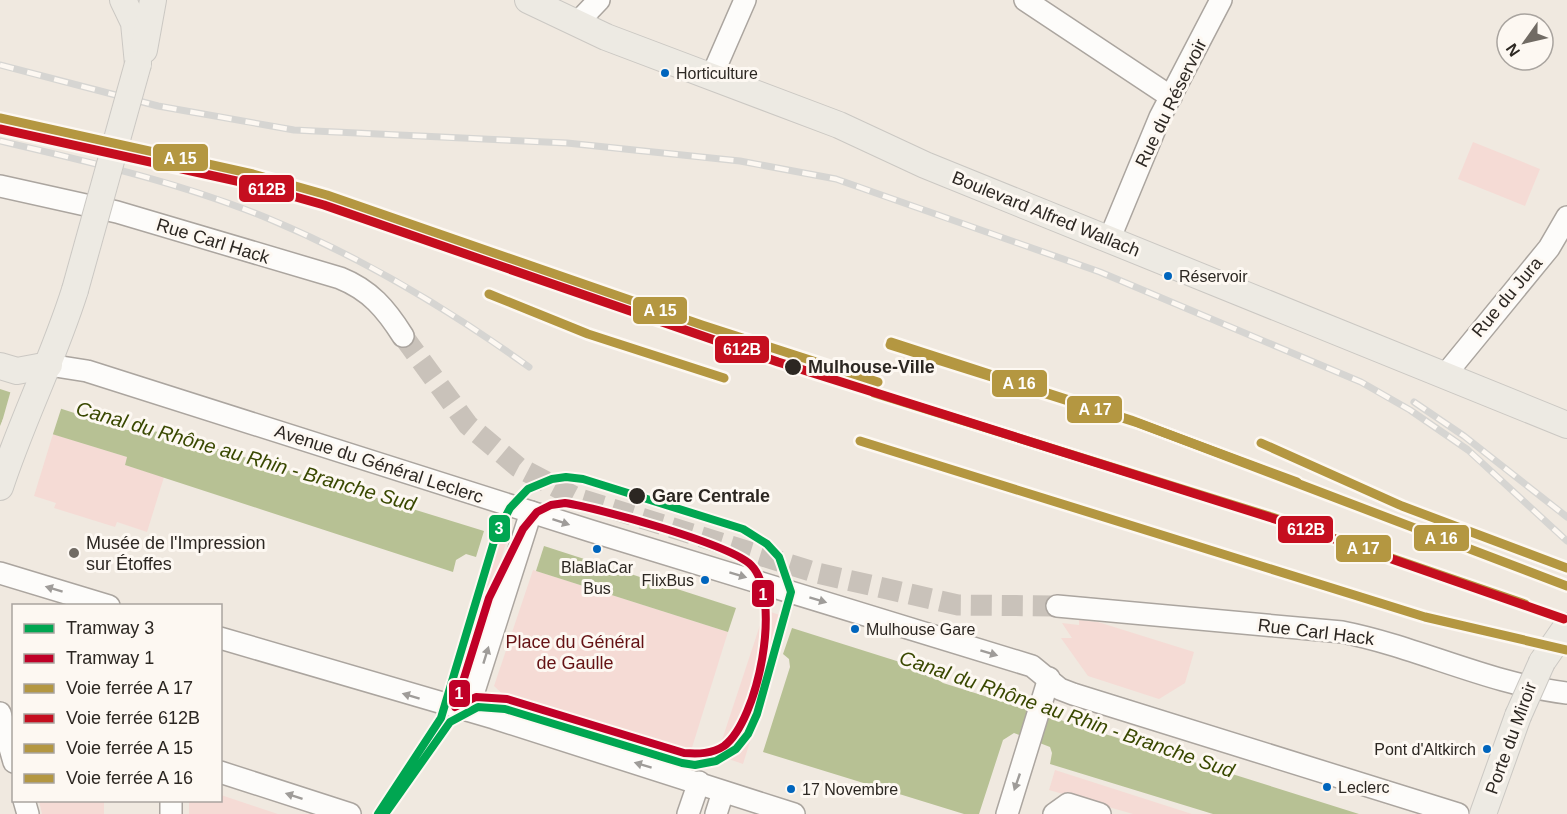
<svg xmlns="http://www.w3.org/2000/svg" width="1567" height="814" font-family="Helvetica,sans-serif">
	<style>
		.green { fill: #f5dbd5 }
		.water { fill: #b7c194 }
		.pier { fill: #f0e9e0 }
		.lines { fill: none; stroke-linecap: round; stroke-linejoin: round }
		.minor-tunnel { stroke: #c9c2ba; stroke-width: 21; stroke-dasharray: 21 10; stroke-linecap: butt }
		.minor-casing { stroke: #aba59f; stroke-width: 24 }
		.major-casing { stroke: #cbc8c3; stroke-width: 28 }
		.minor { stroke: #fdfcfa; stroke-width: 21 }
		.major { stroke: #edeae3; stroke-width: 26 }
		.rail-casing { stroke: #d6d5d2; stroke-width: 7 }
		.rail { stroke: #fdf8f2; stroke-width: 4.5; stroke-dasharray: 14; stroke-linecap: butt }
		.major-bridge-casing { stroke: #cbc8c3; stroke-width: 28; stroke-linecap: butt }
		.major-bridge { stroke: #edeae3; stroke-width: 26 }
		.rail-1-casing { stroke: #fdf8f2; stroke-width: 14 }
		.rail-2-casing { stroke: #fdf8f2; stroke-width: 14 }
		.rail-3-casing { stroke: #fdf8f2; stroke-width: 14 }
		.rail-4-casing { stroke: #fdf8f2; stroke-width: 14 }
		.rail-1 { stroke: #b49741; stroke-width: 9 }
		.rail-2 { stroke: #c50e1f; stroke-width: 9 }
		.rail-3 { stroke: #b49741; stroke-width: 9 }
		.rail-4 { stroke: #b49741; stroke-width: 9 }
		.tram-1-casing { stroke: #fdf8f2; stroke-width: 12 }
		.tram-2-casing { stroke: #fdf8f2; stroke-width: 12 }
		.tram-1 { stroke: #00a651; stroke-width: 8 }
		.tram-2 { stroke: #c00027; stroke-width: 8 }
		.oneway { fill: #9f9c99 }
		.bus-dot { fill: #0065bd; stroke: #fdf8f2; stroke-width: 2 }
		.stop-dot { fill: #2c2722; stroke: #fdf8f2; stroke-width: 2 }
		.poi-dot { fill: #716b64; stroke: #fdf8f2; stroke-width: 2 }
		.labels { text-anchor: middle; stroke-width: 6; stroke-linejoin: round; paint-order: stroke }
		.bus-label { font-size: 16px; fill: #2c2722; stroke: #fdf8f2; text-anchor: start }
		.street-label { font-size: 18px; fill: #2c2722; stroke: #fdf8f2 }
		.stop-label { font-size: 18px; font-weight: bold; fill: #2c2722; stroke: #fdf8f2; text-anchor: start }
		.poi-label { font-size: 18px; fill: #2c2722; stroke: #fdf8f2; text-anchor: start }
		.park-label { font-size: 18px; fill: #651214; stroke: #fdf8f2 }
		.water-label { font-size: 20px; font-style: italic; fill: #394800; stroke: #fdf8f2 }
		.line-badge { stroke: #fdf8f2; stroke-width: 2 }
		.badge-label { font-size: 16px; text-anchor: middle; font-weight: bold; fill: #fff }
	</style>
	<rect width="100%" height="100%" fill="#f0e9e0"/>
	<g class="green">
		<path d="M1473,142l67,27 -15,37 -67,-27z"/>
		<path d="M53,434l74,23 -2,8 39,12 -17,55 -30,-10 -2,5 -61,-19 2,-5 -22,-7z"/>
		<path d="M495,525l15,5 -52,169 -14,-4z"/>
		<path d="M533,570l195,62 -38,122 -181,-54 -15,-14z"/>
		<path d="M765,610l24,8 -46,146 -26,-9z"/>
		<path d="M1079,620l19,2 96,30 -9,31 -26,16 -71,-23 -27,-38h11l-10,-15 17,2z"/>
		<path d="M499,704l172,53 -3,9 -172,-53z"/>
		<path d="M1055,770l137,44h-59l-84,-24z"/>
		<path d="M221,795l57,19h-89v-13l31,-1z"/>
		<path d="M39,801h65v13h-62z"/>
	</g>
	<g class="water">
		<path d="M0,389l127,41 36,2 321,99 -8,26 -10,-3 -10,6 -3,12 -328,-107 2,-8 -124,-38 -3,7z"/>
		<path d="M544,546l192,62 -8,24 -192,-61z"/>
		<path d="M792,628l130,41 21,14 416,131h-146l-163,-50 2,-11 -2,-6 -36,-14 -11,7 -24,74h-15l-201,-62 27,-85 -1,-8 -6,-5z"/>
	</g>
	<path class="pier" d="M11,390l51,16 -10,31 -48,-15 -4,7z"/>
	<g class="lines">
		<path class="minor-tunnel" d="M403,336l65,89 50,42 59,31 240,75 141,32 99,1"/>
		<g class="minor-casing">
			<g id="minor">
				<path d="M1025,0l146,97"/>
				<path d="M577,23l22,-23"/>
				<path d="M711,78l34,-78"/>
				<path d="M0,186l117,26 223,66c30,12 46,31 63,58"/>
				<path d="M1109,240l51,-123 61,-117"/>
				<path d="M49,365l38,6 504,160 441,135 28,23 13,5 385,120"/>
				<path d="M1445,375l104,-127 18,-31"/>
				<path d="M0,573l109,33"/>
				<path d="M1057,606l285,26c76,15 147,52 225,61"/>
				<path d="M220,638l274,80 300,96"/>
				<path d="M468,710l63,-198"/>
				<path d="M0,713l14,49"/>
				<path d="M220,772l130,42"/>
				<path d="M24,800l4,14"/>
				<path d="M171,814v-14"/>
				<path d="M688,814l11,-32"/>
				<path d="M716,814l7,-22"/>
				<path d="M1007,814l42,-136"/>
				<path d="M1054,814l14,-10 32,10"/>
			</g>
		</g>
		<g class="major-casing">
			<g id="major">
				<path d="M123,0l11,23 4,41"/>
				<path d="M528,0l78,37 233,88 86,40 642,260"/>
				<path d="M144,50l9,-50"/>
				<path d="M0,366l17,5 32,-6"/>
				<path d="M0,487c22,-67 54,-130 75,-197"/>
				<path d="M1542,662l25,-36"/>
				<path d="M1483,814l35,-98"/>
			</g>
		</g>
		<use href="#minor" class="minor"/>
		<use href="#major" class="major"/>
		<g class="rail-casing">
			<g id="rail">
				<path d="M0,65l158,41 136,24 273,13 173,18 96,18 264,93 261,110 49,28 58,40 99,91"/>
				<path d="M0,141c90,21 182,42 267,77 94,39 180,90 262,149"/>
				<path d="M1414,402l50,34 103,81"/>
			</g>
		</g>
		<use href="#rail" class="rail"/>
		<g class="major-bridge-casing">
			<g id="major-bridge">
				<path d="M75,290l63,-226"/>
				<path d="M1518,716l24,-54"/>
			</g>
		</g>
		<use href="#major-bridge" class="major-bridge"/>
		<g class="rail-1-casing">
			<g id="rail-1">
				<path d="M890,345l248,78 159,59"/>
				<path d="M874,393l398,124 253,87"/>
				<path d="M860,441l565,176 142,33"/>
				<path d="M1261,443l141,63 165,62"/>
			</g>
		</g>
		<g class="rail-2-casing">
			<path id="rail-2" d="M0,129l250,55 74,21 454,157 516,163 270,94"/>
		</g>
		<g class="rail-3-casing">
			<g id="rail-3">
				<path d="M0,118l253,56 74,21 375,130 176,57"/>
				<path d="M489,294l99,40 136,44"/>
			</g>
		</g>
		<g class="rail-4-casing">
			<path id="rail-4" d="M891,342l240,78 436,166"/>
		</g>
		<use href="#rail-1" class="rail-1"/>
		<use href="#rail-2" class="rail-2"/>
		<use href="#rail-3" class="rail-3"/>
		<use href="#rail-4" class="rail-4"/>
		<g class="tram-1-casing">
			<path id="tram-1" d="M378,814l63,-96 55,-183 14,-27 18,-19 24,-10 14,-2 17,2 160,50 24,15 12,13 12,35 -34,122 -9,20 -12,15 -20,12 -21,4 -13,-2 -177,-54 -27,-2 -28,15 -65,92"/>
		</g>
		<g class="tram-2-casing">
			<path id="tram-2" d="M565,503c33,5 165,41 186,62 32,32 7,156 -27,181 -12,8 -26,8 -40,7l-177,-54 -31,-2 -21,10 34,-109 34,-69 14,-17 14,-7z"/>
		</g>
		<use href="#tram-1" class="tram-1"/>
		<use href="#tram-2" class="tram-2"/>
	</g>
	<defs><path id="oneway-solid" d="M-6-.8H1V-3.2L6.5 0L1 3.2V.8H-6Z" transform="scale(1.5)"/></defs>
	<g class="oneway">
		<use href="#oneway-solid" transform="translate(561 522) rotate(18)"/>
		<use href="#oneway-solid" transform="translate(738 575) rotate(17)"/>
		<use href="#oneway-solid" transform="translate(54 589) rotate(-163)"/>
		<use href="#oneway-solid" transform="translate(818 600) rotate(17)"/>
		<use href="#oneway-solid" transform="translate(989 653) rotate(17)"/>
		<use href="#oneway-solid" transform="translate(486 655) rotate(-73)"/>
		<use href="#oneway-solid" transform="translate(411 696) rotate(-163)"/>
		<use href="#oneway-solid" transform="translate(643 765) rotate(-163)"/>
		<use href="#oneway-solid" transform="translate(1017 782) rotate(109)"/>
		<use href="#oneway-solid" transform="translate(294 796) rotate(-162)"/>
	</g>
	<g class="bus-dot">
		<circle cx="665" cy="73" r="5"/>
		<circle cx="1168" cy="276" r="5"/>
		<circle cx="597" cy="549" r="5"/>
		<circle cx="705" cy="580" r="5"/>
		<circle cx="855" cy="629" r="5"/>
		<circle cx="1487" cy="749" r="5"/>
		<circle cx="1327" cy="787" r="5"/>
		<circle cx="791" cy="789" r="5"/>
	</g>
	<g class="stop-dot">
		<circle cx="793" cy="367" r="9"/>
		<circle cx="637" cy="496" r="9"/>
	</g>
	<circle class="poi-dot" cx="74" cy="553" r="6"/>
	<g class="labels">
		<g class="bus-label">
			<text x="676" y="79">Horticulture</text>
			<text x="1179" y="282">Réservoir</text>
			<text x="597" y="573" text-anchor="middle">BlaBlaCar<tspan x="597" dy="21">Bus</tspan></text>
			<text x="694" y="586" text-anchor="end">FlixBus</text>
			<text x="866" y="635">Mulhouse Gare</text>
			<text x="1476" y="755" text-anchor="end">Pont d'Altkirch</text>
			<text x="1338" y="793">Leclerc</text>
			<text x="802" y="795">17 Novembre</text>
		</g>
		<g class="street-label">
			<text transform="translate(1171 103) rotate(-64)" y="6">Rue du Réservoir</text>
			<text transform="translate(1046 214) rotate(22)" y="6">Boulevard Alfred Wallach</text>
			<text transform="translate(213 241) rotate(17)" y="6">Rue Carl Hack</text>
			<text transform="translate(1507 297) rotate(-50)" y="6">Rue du Jura</text>
			<text transform="translate(379 464) rotate(18)" y="6">Avenue du Général Leclerc</text>
			<text transform="translate(1316 632) rotate(7)" y="6">Rue Carl Hack</text>
			<text transform="translate(1511 738) rotate(-70)" y="6">Porte du Miroir</text>
		</g>
		<g class="stop-label">
			<text x="808" y="373">Mulhouse-Ville</text>
			<text x="652" y="502">Gare Centrale</text>
		</g>
		<g class="poi-label">
			<text x="86" y="549">Musée de l'Impression<tspan x="86" dy="21">sur Étoffes</tspan></text>
		</g>
		<g class="park-label">
			<text x="575" y="648">Place du Général<tspan x="575" dy="21">de Gaulle</tspan></text>
		</g>
		<g class="water-label">
			<text transform="translate(246 456) rotate(16)" y="7">Canal du Rhône au Rhin - Branche Sud</text>
			<text transform="translate(1067 714) rotate(19)" y="7">Canal du Rhône au Rhin - Branche Sud</text>
		</g>
	</g>
	<g class="line-badge">
		<rect x="152" y="143" width="57" height="29" rx="6" fill="#b49741"/>
		<rect x="238" y="174" width="57" height="29" rx="6" fill="#c50e1f"/>
		<rect x="632" y="296" width="56" height="29" rx="6" fill="#b49741"/>
		<rect x="714" y="335" width="56" height="29" rx="6" fill="#c50e1f"/>
		<rect x="991" y="369" width="57" height="29" rx="6" fill="#b49741"/>
		<rect x="1066" y="395" width="57" height="29" rx="6" fill="#b49741"/>
		<rect x="488" y="514" width="23" height="29" rx="6" fill="#00a651"/>
		<rect x="1277" y="515" width="57" height="29" rx="6" fill="#c50e1f"/>
		<rect x="1413" y="524" width="57" height="28" rx="6" fill="#b49741"/>
		<rect x="1335" y="534" width="57" height="29" rx="6" fill="#b49741"/>
		<rect x="751" y="579" width="24" height="29" rx="6" fill="#c00027"/>
		<rect x="448" y="679" width="23" height="29" rx="6" fill="#c00027"/>
	</g>
	<g class="badge-label">
		<text x="180" y="164">A 15</text>
		<text x="267" y="195">612B</text>
		<text x="660" y="316">A 15</text>
		<text x="742" y="355">612B</text>
		<text x="1019" y="389">A 16</text>
		<text x="1095" y="415">A 17</text>
		<text x="499" y="534">3</text>
		<text x="1306" y="535">612B</text>
		<text x="1441" y="544">A 16</text>
		<text x="1363" y="554">A 17</text>
		<text x="763" y="600">1</text>
		<text x="459" y="699">1</text>
	</g>
	<rect x="12" y="604" width="210" height="198" fill="#fdf8f2" stroke="#a9a49f" stroke-width="1.5"/>
	<rect x="24" y="624" width="30" height="9" fill="#00a651" stroke="#a9a49f" stroke-width="1.5"/>
	<text x="66" y="634" font-size="18" fill="#2c2722">Tramway 3</text>
	<rect x="24" y="654" width="30" height="9" fill="#c00027" stroke="#a9a49f" stroke-width="1.5"/>
	<text x="66" y="664" font-size="18" fill="#2c2722">Tramway 1</text>
	<rect x="24" y="684" width="30" height="9" fill="#b49741" stroke="#a9a49f" stroke-width="1.5"/>
	<text x="66" y="694" font-size="18" fill="#2c2722">Voie ferrée A 17</text>
	<rect x="24" y="714" width="30" height="9" fill="#c50e1f" stroke="#a9a49f" stroke-width="1.5"/>
	<text x="66" y="724" font-size="18" fill="#2c2722">Voie ferrée 612B</text>
	<rect x="24" y="744" width="30" height="9" fill="#b49741" stroke="#a9a49f" stroke-width="1.5"/>
	<text x="66" y="754" font-size="18" fill="#2c2722">Voie ferrée A 15</text>
	<rect x="24" y="774" width="30" height="9" fill="#b49741" stroke="#a9a49f" stroke-width="1.5"/>
	<text x="66" y="784" font-size="18" fill="#2c2722">Voie ferrée A 16</text>
	<g transform="translate(1525 42) rotate(236)"><circle r="28" fill="#fdf8f2" stroke="#a9a49f" stroke-width="1.5"/>
	<path d="M0-4.5L10 22L0 15L-10 22Z" fill="#716b64"/>
	<text y="-9" font-size="16" font-weight="bold" text-anchor="middle" fill="#2c2722">N</text>
	</g>
</svg>
